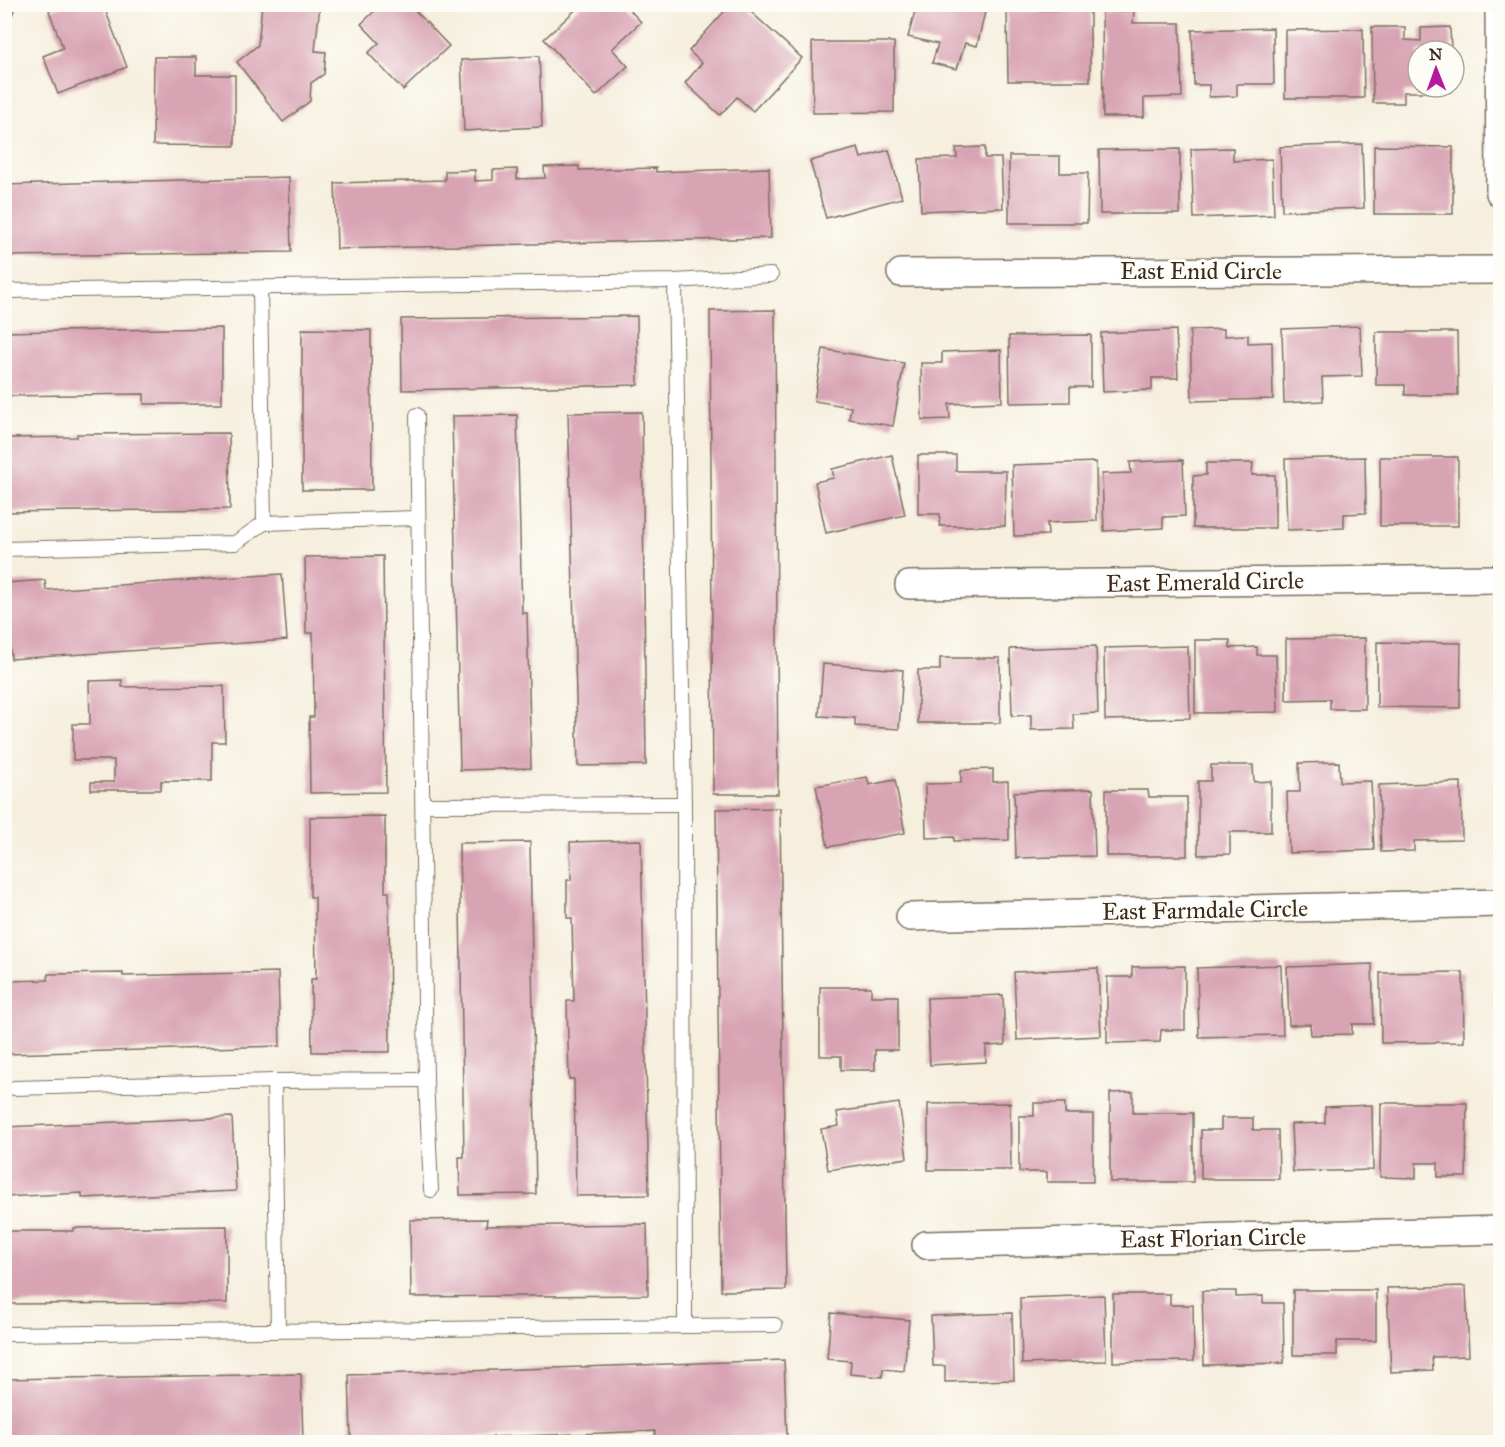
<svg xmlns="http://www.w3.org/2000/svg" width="1505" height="1447" font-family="'IM FELL Great Primer',serif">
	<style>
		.building { fill: #d8a3b3 }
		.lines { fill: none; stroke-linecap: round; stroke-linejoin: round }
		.service-casing { stroke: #7c6f61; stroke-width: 16 }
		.minor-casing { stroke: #7c6f61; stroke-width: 30 }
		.service { stroke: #fff; stroke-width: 14 }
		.minor { stroke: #fff; stroke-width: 27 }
		.labels { text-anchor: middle; stroke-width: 6; stroke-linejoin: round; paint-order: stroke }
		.street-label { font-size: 24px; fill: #3b2a1e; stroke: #fdfcf7 }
	</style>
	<rect width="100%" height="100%" fill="#fdfcf7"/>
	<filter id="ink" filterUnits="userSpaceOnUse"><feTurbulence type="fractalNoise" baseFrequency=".0167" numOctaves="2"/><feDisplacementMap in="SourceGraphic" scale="12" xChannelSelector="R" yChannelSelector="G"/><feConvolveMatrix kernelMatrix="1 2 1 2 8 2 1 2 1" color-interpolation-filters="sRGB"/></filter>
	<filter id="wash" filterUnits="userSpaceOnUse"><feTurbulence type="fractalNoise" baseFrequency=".008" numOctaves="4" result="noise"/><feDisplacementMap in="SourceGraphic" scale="24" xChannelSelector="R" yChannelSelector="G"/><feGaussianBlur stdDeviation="1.35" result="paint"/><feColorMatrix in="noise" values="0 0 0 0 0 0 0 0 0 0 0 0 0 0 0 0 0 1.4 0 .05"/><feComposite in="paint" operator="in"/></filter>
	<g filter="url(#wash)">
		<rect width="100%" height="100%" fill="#f6efde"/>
		<g id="blocks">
			<g class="building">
				<path d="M65,4h38l24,63 -69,27 -15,-38 20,-8 -14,-37z"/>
				<path d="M262,4h58l-5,47 11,1 -2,22 -13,9 -1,18 -27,21 -46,-60 21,-17z"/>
				<path d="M382,4h27l40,42 -46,44 -35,-37 11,-10 -18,-19z"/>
				<path d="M582,4h42l17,18 -29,27 16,17 -32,30 -52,-57z"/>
				<path d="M731,4h11l60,54 -49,53 -16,-14 -17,18 -35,-32 17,-20 -13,-12z"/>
				<path d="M917,4h59l-1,6 10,2 -8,34 -12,-3 -8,26 -25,-6 6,-19 -30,-7z"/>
				<path d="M1059,4h31v77h-82l-1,-71h52z"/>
				<path d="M5,7l9,3 -9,24z"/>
				<path d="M1134,11l-1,12h47l2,74 -38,1v19h-41l-1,-105z"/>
				<path d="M1372,27h33v13l16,1v-13l29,-1 1,24h-33v36h33v5h-47v11h-31z"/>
				<path d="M1273,28l1,56h-37v12l-28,1v-12h-15l-2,-55z"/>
				<path d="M1363,29l1,69h-79v-68z"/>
				<path d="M812,42h82v70l-81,1z"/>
				<path d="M539,56l3,71 -78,4 -3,-71z"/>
				<path d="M154,57h42v18h39v71l-82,-1z"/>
				<path d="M1362,144l2,64 -82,3 -2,-64z"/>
				<path d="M1374,146l79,1v67h-79z"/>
				<path d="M985,147v11h16l2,50 -82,3 -2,-52 38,-1 -1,-10z"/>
				<path d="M858,148l3,10 28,-8 13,48 -76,20 -16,-57z"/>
				<path d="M1233,148v13l39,-2 2,56 -80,3 -3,-69z"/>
				<path d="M1180,149v65h-80l-1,-64z"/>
				<path d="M1009,156h51v17h28l-1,50h-78z"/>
				<path d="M579,166v4l77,-2v4l113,-4 2,70 -434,11 -2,-66 110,-3v-9l30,-1v11l18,-1v-10l24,-1v10l28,-1 -1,-11z"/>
				<path d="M289,177l2,75 -287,4v-71z"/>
				<path d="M775,310l3,484h-65l-3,-483z"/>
				<path d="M637,316l1,69 -236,5 -1,-71z"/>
				<path d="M1360,326l2,50 -40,1 1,24 -39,2 -2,-74z"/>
				<path d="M222,328v76h-78v-10l-140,2v-64z"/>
				<path d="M302,329l69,1 1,160h-70z"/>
				<path d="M1224,329v7l24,-1v8l24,-1 1,57 -81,2 -2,-71z"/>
				<path d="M1176,330l2,48h-26v12l-49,2 -2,-59z"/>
				<path d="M1376,332h81l1,63h-53v-10h-29z"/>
				<path d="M1091,335v52h-21v15l-60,1 -1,-67z"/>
				<path d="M823,349l81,14 -11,63 -44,-7 2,-12 -37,-6z"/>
				<path d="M1001,350l1,52 -53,2 1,15 -28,1 -1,-57h21v-11z"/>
				<path d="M642,412l4,353 -68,1 -10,-353z"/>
				<path d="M517,415l5,198h5l4,155 -71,2 -8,-354z"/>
				<path d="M229,433l1,76 -226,3v-74l73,-1v-3z"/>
				<path d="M892,455l13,60 -79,18 -11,-51 19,-4 -2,-9z"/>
				<path d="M918,455h38v16h50l-1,55h-65v-12h-22z"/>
				<path d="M1365,457l1,56 -22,1v14l-57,2 -2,-71z"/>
				<rect x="1380" y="457" width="78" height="69"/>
				<path d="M1183,460l2,56 -22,1v11l-59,3 -2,-57 29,-1 -1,-11z"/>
				<path d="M1096,462l1,59 -50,2 1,12 -34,1 -2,-71z"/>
				<path d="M1206,463h47l-1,12h23v53h-82v-52l13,-1z"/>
				<path d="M383,556l3,236 -76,1 -1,-76h5l-1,-84h-7l-1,-76z"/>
				<path d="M282,574l5,66 -276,19 -5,-76 39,-3 1,10z"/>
				<path d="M1365,638v71h-35v-10l-44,1v-61z"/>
				<path d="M1195,640h35v8l27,-1v8h19l2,57 -83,1z"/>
				<path d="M1377,642l84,1 -1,65 -83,-1z"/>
				<path d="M1096,646l2,67 -25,1 1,15 -43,1v-15l-19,1 -2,-67z"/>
				<path d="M1188,646l2,72 -85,2 -1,-72z"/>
				<path d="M940,658h60v65h-82v-53h22z"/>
				<path d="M823,664l80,6 -4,59 -44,-3v-8l-36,-2z"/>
				<path d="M122,680v7l102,-1 1,56h-13v39h-51v9h-70v-8h23v-22h-41v-36h17l-1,-43z"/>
				<path d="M1339,762l1,20 31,-1 3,69 -85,3 -2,-61h13l-1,-29z"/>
				<path d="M1211,765h42l1,17 17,-1v51h-41v22l-32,1v-74h13z"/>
				<path d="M993,769v13l15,-1 1,59 -55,1v-4l-28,1 -1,-54 36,-1v-13z"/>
				<path d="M867,777l2,8 26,-5 10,53 -77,14 -12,-61z"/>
				<path d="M1461,782l1,58 -48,1v10l-33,1 -2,-67z"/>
				<path d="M1093,789l2,67 -79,2 -2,-66z"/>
				<path d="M1106,790h42l1,7h38v59h-81z"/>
				<path d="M780,808l6,482 -65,1 -5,-482z"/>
				<path d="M385,816v76h4l1,160h-78l-1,-73h5l-1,-82h-5v-80z"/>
				<path d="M641,840l8,355 -73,1 -2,-117h-5l-2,-78h7l-2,-83h-5v-38h4l-1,-38z"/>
				<path d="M530,842l6,352 -76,1 -1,-38h5l-5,-314z"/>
				<path d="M1372,964l2,60h-22v10l-41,1 -1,-11 -21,1 -2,-58z"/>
				<path d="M1281,965l2,70 -84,2 -2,-69z"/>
				<path d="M1185,966v64h-24l-1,12 -53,1v-66h25v-10z"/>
				<path d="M1098,968l3,68 -84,4 -3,-68z"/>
				<path d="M278,972l2,74 -274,8 -2,-73 44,-1v-6l75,-1v3z"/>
				<path d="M1463,972l1,70 -83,1 -1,-70z"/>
				<path d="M820,987h51v9h27v54h-23v20h-34v-14h-21z"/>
				<path d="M1003,995l2,50 -19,1v16l-56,3 -3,-67z"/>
				<path d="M1133,1092v21h60v69h-83v-89z"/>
				<path d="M899,1103l8,55 -79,12 -7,-41 18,-3 -2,-14z"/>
				<path d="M1010,1103l1,67h-83v-66z"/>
				<path d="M1034,1103h31v11h28v68h-46v-10h-28v-56h15z"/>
				<path d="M1381,1103h86l-1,74h-28v-14h-22v15l-36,-1z"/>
				<path d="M1372,1105l1,65 -80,2 -2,-48 34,-1v-16z"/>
				<path d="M232,1117l4,74 -154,7v-5l-78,4v-70z"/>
				<path d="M1221,1118h32v12h25l1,49h-78v-49h20z"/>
				<path d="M487,1219l-1,7 161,-2 1,71 -237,2 -1,-77z"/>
				<path d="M227,1226v77l-223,1v-73h70v-3z"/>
				<path d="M1466,1286l3,70 -37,1 1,13 -42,2 -4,-84z"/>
				<path d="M1293,1290h83v51h-39v14h-44z"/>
				<path d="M1202,1291h34v6l27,-1v7h20l1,60 -80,2z"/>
				<path d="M1113,1294h57v11h23l1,56 -81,1z"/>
				<path d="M1104,1295l2,66 -84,3 -2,-66z"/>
				<path d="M831,1313l78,7 -5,51 -21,-2 -1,8 -32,-3 1,-13 -24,-2z"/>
				<path d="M1012,1313l2,67 -69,2v-16h-12l-2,-50z"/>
				<path d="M784,1360l3,77 -132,4v-10l-244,9v-4l-60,2 -2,-63z"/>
				<path d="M301,1374l2,66 -113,2h-186v-63z"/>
			</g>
		</g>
	</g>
	<g filter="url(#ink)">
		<use href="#blocks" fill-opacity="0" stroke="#7c6f61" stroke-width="1.5"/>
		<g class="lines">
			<g class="service-casing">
				<g id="service">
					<path d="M675,281l9,523 1,522"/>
					<path d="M260,288l4,235"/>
					<path d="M4,291l671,-10 96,-6"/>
					<path d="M417,415l9,665 5,110"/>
					<path d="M4,549l231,-6 29,-20 153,-5"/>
					<path d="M423,805l261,-1"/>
					<path d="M274,1081l4,249"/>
					<path d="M14,1088l260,-7 152,-1"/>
					<path d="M4,1334l771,-9"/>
				</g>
			</g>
			<g class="minor-casing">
				<g id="minor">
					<path d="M1499,4l1,189"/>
					<path d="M901,273l599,-3"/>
					<path d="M909,585l591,-6"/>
					<path d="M910,917l590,-14"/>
					<path d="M926,1245l574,-15"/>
				</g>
			</g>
			<use href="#service" class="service"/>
			<use href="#minor" class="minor"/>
		</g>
	</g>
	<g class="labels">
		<g class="street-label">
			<text x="1201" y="279">East Enid Circle</text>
			<text transform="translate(1205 582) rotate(-1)" y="8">East Emerald Circle</text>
			<text transform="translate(1205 910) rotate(-1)" y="8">East Farmdale Circle</text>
			<text transform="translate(1213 1238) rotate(-1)" y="8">East Florian Circle</text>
		</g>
	</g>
	<rect width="1505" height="1447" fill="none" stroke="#fdfcf7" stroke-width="24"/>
	<g transform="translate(1436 69) rotate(359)"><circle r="28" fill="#fdfcf7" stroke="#afa8a0" stroke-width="1.5"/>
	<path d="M0-4.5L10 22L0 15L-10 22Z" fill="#b5179e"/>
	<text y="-9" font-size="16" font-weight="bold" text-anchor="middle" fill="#3b2a1e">N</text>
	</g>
</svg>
